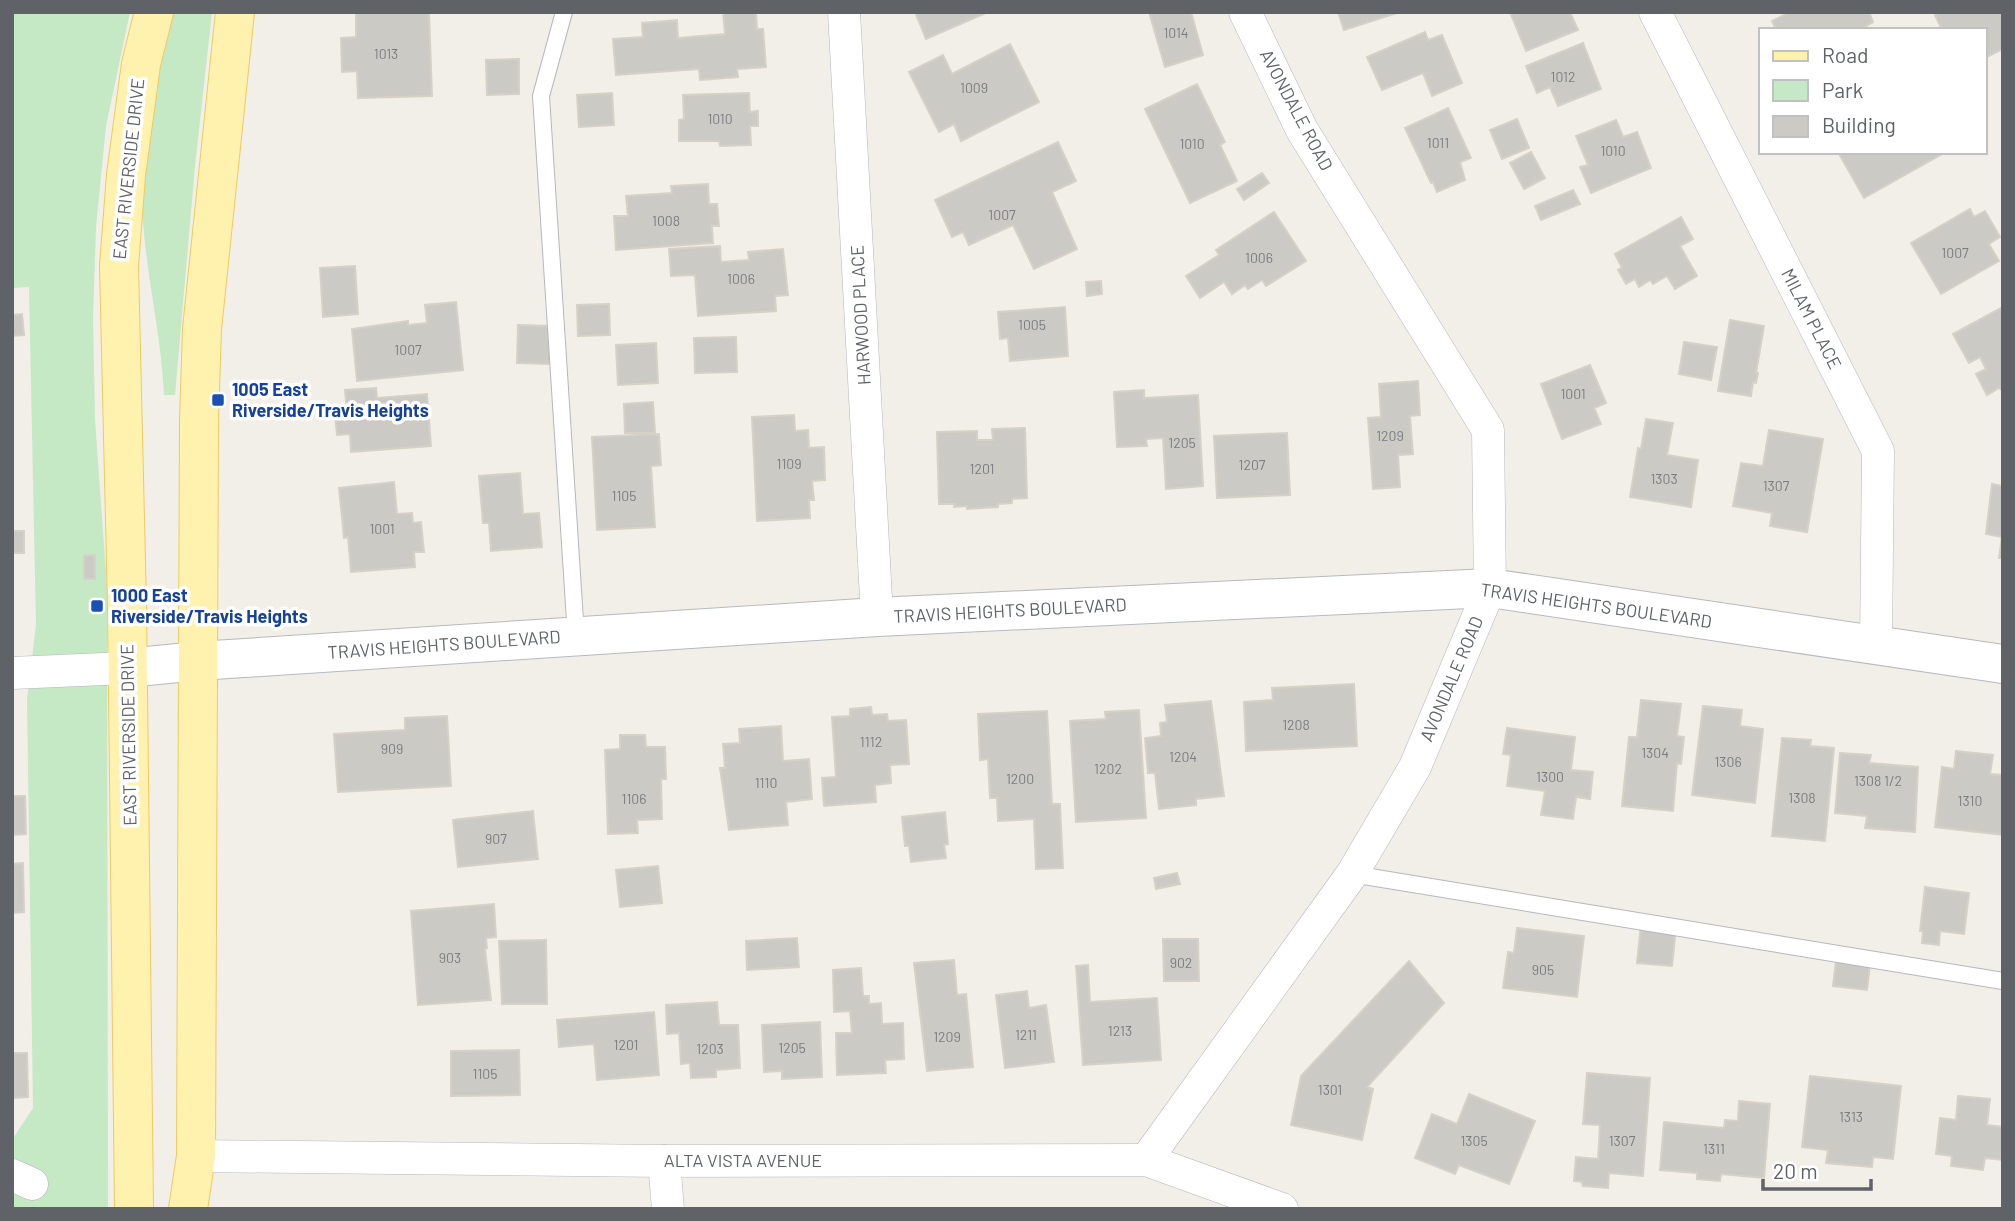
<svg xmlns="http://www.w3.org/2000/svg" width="2015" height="1221" font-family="Barlow,sans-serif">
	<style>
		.green { fill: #c5e8c5 }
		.building { fill: #cccac5; stroke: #d6d1c6; stroke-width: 2 }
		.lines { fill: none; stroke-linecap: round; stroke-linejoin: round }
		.lane-casing { stroke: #b5b8bc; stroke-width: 18 }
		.street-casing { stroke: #b5b8bc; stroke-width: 33 }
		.secondary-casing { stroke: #b6babf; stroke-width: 40 }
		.primary-casing { stroke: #f2c960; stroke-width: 40 }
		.lane { stroke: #fff; stroke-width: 16 }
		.street { stroke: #fff; stroke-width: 32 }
		.secondary { stroke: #fff; stroke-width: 38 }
		.primary { stroke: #fff2af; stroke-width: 38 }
		.transit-dot { fill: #1a4fb4; stroke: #fff; stroke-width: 2.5 }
		.labels { text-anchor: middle; stroke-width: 7; stroke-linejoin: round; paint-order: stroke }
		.number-label { font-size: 14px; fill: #7a7d7f }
		.street-label { font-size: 18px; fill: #5f6368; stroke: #fff }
		.transit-label { font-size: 18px; font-weight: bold; fill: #164399; stroke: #fff; text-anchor: start }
	</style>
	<rect width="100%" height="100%" fill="#f1efe8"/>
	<g class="green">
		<path d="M12,12h118l-24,114 -10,101 -3,91 2,102 12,167 1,622h-96v-69l21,-32 -6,-409 9,-74 -7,-338 -17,1z"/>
		<path d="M170,12h42l-17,154 -20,229h-11c-3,-67 -21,-131 -22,-197 -1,-62 17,-125 28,-186z"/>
	</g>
	<g class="building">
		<path d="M356,12h73l3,84 -74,2 -1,-27 -15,1 -1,-34 15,-1z"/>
		<path d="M723,12h33l1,17h6l3,38 -29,2 1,8 -38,3 -1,-11 -83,6 -3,-36 30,-2 -1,-14 35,-3 1,18 47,-4z"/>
		<path d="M915,12h73l-62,27z"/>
		<path d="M1149,12h42l12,43 -38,12z"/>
		<path d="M1338,12h62l-56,18z"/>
		<path d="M1510,12h60l8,18 -52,21z"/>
		<path d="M1790,12h79l4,10 -13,8h-84l-4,-9z"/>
		<path d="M1941,12h62v37l-18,9v-28h-43l-7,-15z"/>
		<path d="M1425,32l3,8 14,-5 20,48 -30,13 -9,-23 -41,17 -15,-33z"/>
		<path d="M1583,43l18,46 -43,17 -8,-19 -13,6 -11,-27z"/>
		<path d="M1010,44l29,58 -78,39 -7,-17 -15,8 -30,-60 34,-17 9,19z"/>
		<path d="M519,59v35l-32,1 -1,-35z"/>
		<path d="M1197,84l28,58 -5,3 17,36 -47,22 -45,-94z"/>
		<path d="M612,93l2,32 -35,2 -2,-32z"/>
		<path d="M749,93l1,19 8,-1v15h-8l1,19 -31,1 -1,-5h-40v-21l5,-1 -1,-24z"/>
		<path d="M1448,108l23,50 -11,4 5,18 -28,12 -4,-10 -2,1 -26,-55z"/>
		<path d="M1517,119l12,29 -27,11 -12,-29z"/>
		<path d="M1616,120l7,17 14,-5 14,36 -60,25 -11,-26 8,-2 -12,-29z"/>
		<path d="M1058,142l18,39 -24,11 25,57 -43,20 -21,-44 -44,20 -6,-13 -11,5 -17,-37z"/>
		<path d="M1531,152l14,26 -21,11 -14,-26z"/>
		<path d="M1838,152h103l1,2 -78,44z"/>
		<path d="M1262,173l7,10 -25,17 -7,-11z"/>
		<path d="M708,184l1,20h8l2,22h-7l1,17 -97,7 -2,-34h14l-2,-20 46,-3 -1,-7z"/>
		<path d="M1573,190l7,14 -39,16 -6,-14z"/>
		<path d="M1970,209l4,8 11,-6 15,26 -11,7 10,17 -58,33 -30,-51z"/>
		<path d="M1274,212l32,49 -40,25 -4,-6 -14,9 -3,-4 -13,9 -8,-12 -24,16 -14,-22 33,-21 -3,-5z"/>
		<path d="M1681,217l12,22 -13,7 17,30 -22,13 -8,-13 -14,8 -3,-4 -11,7 -4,-8 -9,5 -8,-14 4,-2 -7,-14z"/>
		<path d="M720,246l1,16 28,-2 -1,-8 35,-3 5,46 -13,1 1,15 -78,5 -3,-41 -24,1 -2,-27z"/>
		<path d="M355,266l3,48 -35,3 -3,-49z"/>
		<path d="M1101,281l1,13 -15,2 -1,-14z"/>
		<path d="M456,302l7,68 -106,11 -5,-52 56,-8v4l19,-2 -2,-18z"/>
		<path d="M609,304l1,31 -32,1 -1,-31z"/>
		<path d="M1065,307l3,49 -58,5 -2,-23 -8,1 -2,-27z"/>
		<path d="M2003,307v84l-4,-3 -12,7 -11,-21 10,-5 -6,-12 -11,6 -16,-29z"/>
		<path d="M22,314l2,21 -12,1v-21z"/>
		<path d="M1730,320l34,6 -8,47h2l-2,10 -3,-1 -2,14 -33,-5z"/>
		<path d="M518,325l34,1 -2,38 -33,-1z"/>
		<path d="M736,337l1,35 -42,1 -1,-35z"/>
		<path d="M1684,342l33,5 -6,33 -32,-6z"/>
		<path d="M656,343l2,40 -40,2 -2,-40z"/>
		<path d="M1590,365l16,38 -12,5 7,16 -39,15 -21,-55z"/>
		<path d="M1418,381l2,34 -10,1 3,38 -15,1 2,32 -27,2 -5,-71 13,-1 -2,-33z"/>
		<path d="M376,388l1,10 50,-4 4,52 -80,6 -1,-18 -13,1 -2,-21 12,-2 -2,-22z"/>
		<path d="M1144,390v8l54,-3 5,91 -37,3 -3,-51 -17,1 1,7 -30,1 -3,-55z"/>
		<path d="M653,402l2,31h-30l-1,-29z"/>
		<path d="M794,415l1,16 13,-1 1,18 15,-1 1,33 -13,1 2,19h-5l1,18 -53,3 -5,-104z"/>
		<path d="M1646,419l27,4 -6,32 31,5 -7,47 -61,-10 8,-49 3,1z"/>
		<path d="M1025,428l2,70 -15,1v4l-14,1v3l-31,2v-3l-13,1 1,-3h-16l-2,-72 40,-1v9h16l-1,-11z"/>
		<path d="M1769,430l54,9 -16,93 -37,-6 2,-13 -39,-7 8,-43 22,3z"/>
		<path d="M1287,433l3,62 -73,3 -3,-62z"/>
		<path d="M659,434l2,31 -10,1 4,61 -58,3 -5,-93z"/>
		<path d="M520,473l3,41 16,-1 3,34 -51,4 -2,-28h-6l-4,-47z"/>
		<path d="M394,482l3,32 15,-1 1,10 8,-1 3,30h-10l1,15 -64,5 -3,-35 -4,1 -5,-50z"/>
		<path d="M1992,484l11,2v72h-4l3,-21 -16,-3z"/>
		<rect x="12" y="531" width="12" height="22"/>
		<path d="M95,555v24h-11v-23z"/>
		<path d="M1354,684l3,62 -111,5 -2,-49 29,-2 -1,-12z"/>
		<path d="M1641,700l40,4 -4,32 7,1 -3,27 -4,-1 -4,48 -51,-5 7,-69h8z"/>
		<path d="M1211,701l13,95 -28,3v6l-37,4 -4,-36h-7l-3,-35 16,-2 -1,-13 7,-1 -2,-17z"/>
		<path d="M1703,706l39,4 -2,16 23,3 -8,74 -63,-8z"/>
		<path d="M871,707l1,8 15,-1 1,7 18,-1 3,44 -19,1 1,18 -16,2 1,17 -52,4 -2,-28 14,-1 -4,-60 18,-1v-7z"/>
		<path d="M1139,710l7,108 -70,4 -6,-101 36,-2 -1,-7z"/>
		<path d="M1047,711l5,93h8l3,64 -27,1 -2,-50 -36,2 -1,-23h-7l-2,-39 -8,1 -2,-46z"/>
		<path d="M447,716l4,70 -113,6 -4,-58 71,-4v-12z"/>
		<path d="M781,726l2,35 26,-2 3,40 -26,3 2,23 -59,5 -9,-62h5l-2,-24 17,-1 -1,-14z"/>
		<path d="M1507,728l68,9 -4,33 22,2 -3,27 -14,-2 -3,22 -32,-4 4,-24 -38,-5 4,-31 -8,-1z"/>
		<path d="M620,735h25l1,12h19l1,32h-5l1,40 -25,1 1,13 -30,1 -3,-84 15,-1z"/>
		<path d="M1782,738l29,2 -1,6 24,2 -9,93 -53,-5z"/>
		<path d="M1956,751l37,4 -3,19 13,1v60l-68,-8 7,-60 12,2z"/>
		<path d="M1840,753l31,2 -2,8 49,4 -3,65 -50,-4 2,-12 -32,-3z"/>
		<path d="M12,796h13l1,38 -14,1z"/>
		<path d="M533,811l5,48 -80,8 -5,-47z"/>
		<path d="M945,812l3,32 -4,1 2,13 -35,4 -2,-16h-4l-3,-29z"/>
		<path d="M23,863l1,49 -12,1v-49z"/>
		<path d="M658,866l4,37 -42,4 -4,-37z"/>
		<path d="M1177,873l3,11 -24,5 -2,-11z"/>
		<path d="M1925,887l44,6 -5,41 -24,-3 -1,14 -17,-2 1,-12h-3z"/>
		<path d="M494,904l2,33 -10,1 1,10 -2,1 6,51 -73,5 -7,-94z"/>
		<path d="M1641,925l35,3 -4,38 -35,-3z"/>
		<path d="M1517,928l67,8 -7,61 -74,-9 5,-36 6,1z"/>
		<path d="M797,938l2,29 -52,3 -1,-29z"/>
		<path d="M1163,939h35l1,42h-35z"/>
		<path d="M546,940l1,64h-45l-3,-63z"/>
		<path d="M954,960l3,35 9,-1 7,73 -46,4 -13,-108z"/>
		<path d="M1409,961l35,42 -77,84 6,2 -11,51 -71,-15 10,-49z"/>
		<path d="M1836,961l34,4 -3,25 -34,-4z"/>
		<path d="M1088,965l2,37 67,-4 4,62 -78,5 -7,-99z"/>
		<path d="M861,968l2,28h6v8l12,-1 1,21 21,-1 1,36 -19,1 1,13 -49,2 -1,-42h16l-2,-22 -16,1 -1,-42z"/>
		<path d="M1027,991l2,17 17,-3 8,57 -49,6 -9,-73z"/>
		<path d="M717,1002l2,23h19l2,43 -24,2v7l-25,1 -1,-15 -9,1 -2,-31 -12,1 -1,-29z"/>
		<path d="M654,1012l5,63 -62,5 -3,-36 -35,3 -2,-27z"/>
		<path d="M820,1022l2,55 -40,2v-8l-18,1 -2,-47z"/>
		<path d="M519,1050l1,45 -69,1v-45z"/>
		<path d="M12,1053h15l1,44 -16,1z"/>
		<path d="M1587,1073l63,5 -7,98 -34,-3 -1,15 -25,-2 -1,-4 -8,-1 2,-24 22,2 2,-34 -17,-1z"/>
		<path d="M1810,1076l91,10 -8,73 -20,-2 -1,10 -46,-4 2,-13 -26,-3z"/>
		<path d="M1469,1094l66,27 -26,63 -50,-19 -4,9 -40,-16 17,-44 25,10z"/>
		<path d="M1958,1096l32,3 -3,26 16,2v33l-18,-2 -2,12 -32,-4 1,-10 -16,-2 4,-36 16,2z"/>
		<path d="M1739,1101l31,3 -6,74 -43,-4 -1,7 -23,-2v-6l-37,-3 4,-48 60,6 1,-8 13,1z"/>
	</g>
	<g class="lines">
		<g class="lane-casing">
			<g id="lane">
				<path d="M564,12l-23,84 35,540"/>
				<path d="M1352,874l651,107"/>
			</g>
		</g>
		<g class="street-casing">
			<g id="street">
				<path d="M844,12l33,605"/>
				<path d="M1655,12l223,439 -2,195"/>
				<path d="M12,673l115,-5"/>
				<path d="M196,1156l468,5 482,-1 136,49"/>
				<path d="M1146,1160l206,-286 63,-107 75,-179 -2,-158 -186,-300 -57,-118"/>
				<path d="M664,1161l4,48"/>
				<path d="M12,1175l20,9"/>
			</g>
		</g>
		<g class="secondary-casing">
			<path id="secondary" d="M127,668l71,-7 679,-44 613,-29 513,76"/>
		</g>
		<g class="primary-casing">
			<g id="primary">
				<path d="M134,1209l-7,-604 -8,-339 7,-91 15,-111 13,-52"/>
				<path d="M188,1209l8,-53 3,-735 3,-92 33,-317"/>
			</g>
		</g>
		<use href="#lane" class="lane"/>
		<use href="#street" class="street"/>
		<use href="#secondary" class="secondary"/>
		<use href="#primary" class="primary"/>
	</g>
	<g class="transit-dot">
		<rect x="211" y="393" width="14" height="14" rx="3.5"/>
		<rect x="90" y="599" width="14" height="14" rx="3.5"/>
	</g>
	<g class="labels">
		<g class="number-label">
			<text x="1176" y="38">1014</text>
			<text x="386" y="59">1013</text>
			<text x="1563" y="82">1012</text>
			<text x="974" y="93">1009</text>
			<text x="720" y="124">1010</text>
			<text x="1438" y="148">1011</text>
			<text x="1192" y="149">1010</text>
			<text x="1613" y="156">1010</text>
			<text x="1002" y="220">1007</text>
			<text x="666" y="226">1008</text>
			<text x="1955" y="258">1007</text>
			<text x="1259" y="263">1006</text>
			<text x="741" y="284">1006</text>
			<text x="1032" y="330">1005</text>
			<text x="408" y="355">1007</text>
			<text x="1573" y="399">1001</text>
			<text x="1390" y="441">1209</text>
			<text x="1182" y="448">1205</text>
			<text x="789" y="469">1109</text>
			<text x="1252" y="470">1207</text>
			<text x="982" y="474">1201</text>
			<text x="1664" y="484">1303</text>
			<text x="1776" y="491">1307</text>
			<text x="624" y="501">1105</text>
			<text x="382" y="534">1001</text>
			<text x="1296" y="730">1208</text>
			<text x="871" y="747">1112</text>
			<text x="392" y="754">909</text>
			<text x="1655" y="758">1304</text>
			<text x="1183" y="762">1204</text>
			<text x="1728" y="767">1306</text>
			<text x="1108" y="774">1202</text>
			<text x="1550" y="782">1300</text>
			<text x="1020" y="784">1200</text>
			<text x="1878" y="786">1308 1/2</text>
			<text x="766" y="788">1110</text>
			<text x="1802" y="803">1308</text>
			<text x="634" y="804">1106</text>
			<text x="1970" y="806">1310</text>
			<text x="496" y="844">907</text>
			<text x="450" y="963">903</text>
			<text x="1181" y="968">902</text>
			<text x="1543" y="975">905</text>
			<text x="1120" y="1036">1213</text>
			<text x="1026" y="1040">1211</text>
			<text x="947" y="1042">1209</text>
			<text x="626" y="1050">1201</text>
			<text x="792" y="1053">1205</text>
			<text x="710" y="1054">1203</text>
			<text x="485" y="1079">1105</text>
			<text x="1330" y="1095">1301</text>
			<text x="1851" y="1122">1313</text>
			<text x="1474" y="1146">1305</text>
			<text x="1622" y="1146">1307</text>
			<text x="1714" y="1154">1311</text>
		</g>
		<g class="street-label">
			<text transform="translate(1296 110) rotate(62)" y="6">AVONDALE ROAD</text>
			<text transform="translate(129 169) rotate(-84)" y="6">EAST RIVERSIDE DRIVE</text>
			<text transform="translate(861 315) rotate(-93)" y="6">HARWOOD PLACE</text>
			<text transform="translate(1811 319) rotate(63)" y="6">MILAM PLACE</text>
			<text transform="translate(1596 606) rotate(8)" y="6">TRAVIS HEIGHTS BOULEVARD</text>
			<text transform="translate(1010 611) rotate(-3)" y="6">TRAVIS HEIGHTS BOULEVARD</text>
			<text transform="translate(444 645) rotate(-4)" y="6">TRAVIS HEIGHTS BOULEVARD</text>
			<text transform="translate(1452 679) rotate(-67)" y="6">AVONDALE ROAD</text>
			<text transform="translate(129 735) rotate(-91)" y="6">EAST RIVERSIDE DRIVE</text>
			<text x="743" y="1167">ALTA VISTA AVENUE</text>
		</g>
		<g class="transit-label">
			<text x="232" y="396">1005 East<tspan x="232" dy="21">Riverside/Travis Heights</tspan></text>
			<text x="111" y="602">1000 East<tspan x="111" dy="21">Riverside/Travis Heights</tspan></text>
		</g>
	</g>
	<rect width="2015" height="1221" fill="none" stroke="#5f6368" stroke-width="28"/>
	<rect x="1759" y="28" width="228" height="126" fill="#ffffff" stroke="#bfc1c3" stroke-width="2"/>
	<rect x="1773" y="51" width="35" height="10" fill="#fff2af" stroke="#bfc1c3" stroke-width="2"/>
	<text x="1822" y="63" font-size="21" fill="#5f6368">Road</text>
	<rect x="1773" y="80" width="35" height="21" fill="#c5e8c5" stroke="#bfc1c3" stroke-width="2"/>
	<text x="1822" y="98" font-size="21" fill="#5f6368">Park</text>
	<rect x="1773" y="116" width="35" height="21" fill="#cccac5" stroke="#bfc1c3" stroke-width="2"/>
	<text x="1822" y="133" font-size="21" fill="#5f6368">Building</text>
	<path d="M1763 1179v10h108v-10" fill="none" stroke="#5f6368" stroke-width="3.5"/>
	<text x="1773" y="1179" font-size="21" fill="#5f6368" stroke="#ffffff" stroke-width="5" paint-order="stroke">20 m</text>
</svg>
